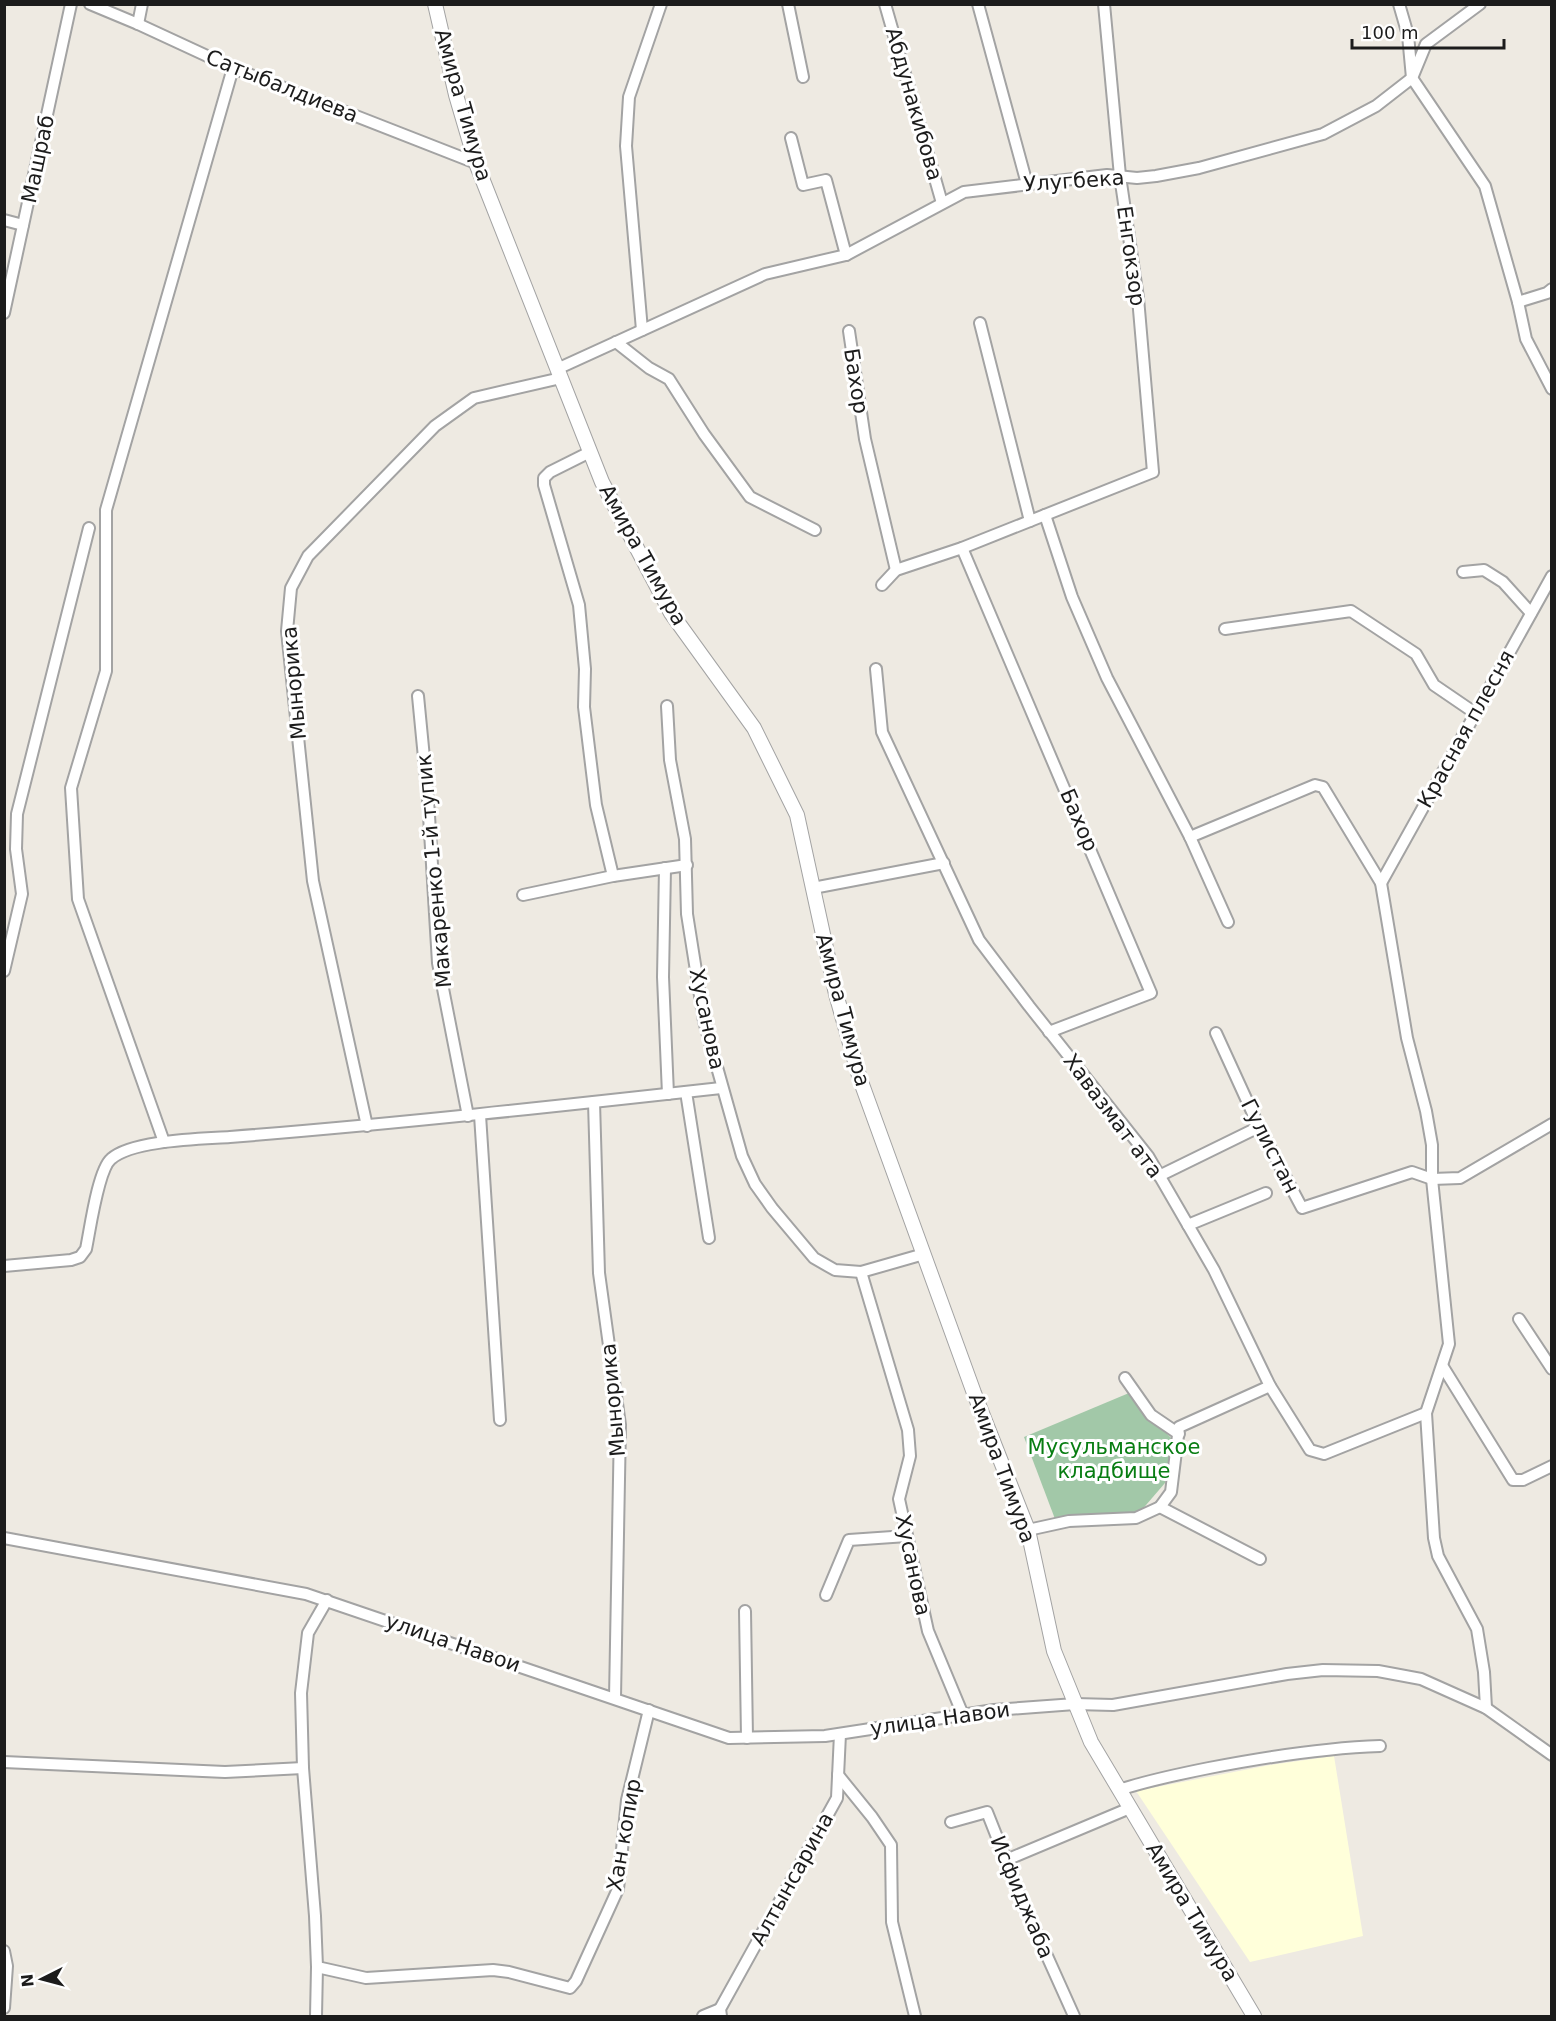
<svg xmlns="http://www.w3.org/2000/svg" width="1556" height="2021" font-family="'DejaVu Sans',sans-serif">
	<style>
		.education { fill: #ffffda }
		.cemetery { fill: #a2c8a8 }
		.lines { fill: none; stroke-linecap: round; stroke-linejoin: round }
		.minor-casing { stroke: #a3a3a3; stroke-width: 14 }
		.tertiary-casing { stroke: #a3a3a3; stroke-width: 16 }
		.minor { stroke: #fff; stroke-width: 10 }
		.tertiary { stroke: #fff; stroke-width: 14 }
		.labels { text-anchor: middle; stroke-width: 6; stroke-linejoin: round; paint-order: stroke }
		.street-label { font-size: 21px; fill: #1c1c1c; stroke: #fff }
		.park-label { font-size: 21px; fill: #087d12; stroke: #fff }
	</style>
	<rect width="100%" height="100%" fill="#eeeae2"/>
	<path class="education" d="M1334,1756l29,180 -113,26 -114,-171 134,-26z"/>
	<path class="cemetery" d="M1129,1393l43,46 -7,44 -25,29 -85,7 -31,-82z"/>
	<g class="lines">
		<g class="minor-casing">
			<g id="minor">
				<path d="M90,4l48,20 95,44 243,95"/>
				<path d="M788,4l15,73"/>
				<path d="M885,4l57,199"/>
				<path d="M978,4l49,180"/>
				<path d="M1399,4l9,31 4,43 73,108 33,116 8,37 26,50"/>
				<path d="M138,24l4,-20"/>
				<path d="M791,138l12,47 23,-5 20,75"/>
				<path d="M4,220l19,5"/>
				<path d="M1518,302l29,-9 5,-4"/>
				<path d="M4,313l67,-309"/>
				<path d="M980,323l50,198"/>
				<path d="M642,330l-16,-184 3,-49 32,-93"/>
				<path d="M849,331l16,108 31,131"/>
				<path d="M616,342l33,26 20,11 35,55 46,63 65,33"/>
				<path d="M557,369l208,-95 81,-19 118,-63 143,-17 30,3 19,-2 43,-8 124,-34 53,-28 36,-28 14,-34 54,-40"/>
				<path d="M590,452l-40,20 -6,6v7l35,120 6,64 -1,38 12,98 17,71"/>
				<path d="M1045,515l27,82 35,81 83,159 38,85"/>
				<path d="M962,548l189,445 -102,39"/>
				<path d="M1463,572l21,-2 19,12 28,31"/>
				<path d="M882,585l14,-15 66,-22 191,-76 -15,-174 -18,-122 -16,-172"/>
				<path d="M1225,629l126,-18 65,43 18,31 41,28"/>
				<path d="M876,669l6,63 97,208 50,66 119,150 66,114 56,116 40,64 14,4 102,-41"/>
				<path d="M418,696l10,103 10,164 30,153"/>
				<path d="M667,706l3,54 15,79 2,75 17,107 38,135 13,28 17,24 42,50 21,12 26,2 63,-18"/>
				<path d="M1190,837l125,-52 8,2 58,96 26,155 19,73 6,34v34l17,165 -23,69 8,125 4,18 39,73 7,43 2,36"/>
				<path d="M665,868l-2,109 5,117"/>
				<path d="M1381,883l171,-307"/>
				<path d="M813,888l131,-25"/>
				<path d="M523,895l90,-19 74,-11"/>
				<path d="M4,971l18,-77 -6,-45 1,-35 72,-286"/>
				<path d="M1216,1033l43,94 43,81 110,-36 20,7 28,-1 92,-54"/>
				<path d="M686,1092l23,146"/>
				<path d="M594,1102l5,171 21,152 -5,273"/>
				<path d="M480,1115l20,305"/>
				<path d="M367,1126l-54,-245 -26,-250 4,-43 17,-32 127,-130 39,-28 87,-20"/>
				<path d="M164,1142l-86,-243 -7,-111 35,-117v-161l127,-442"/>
				<path d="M1159,1176l100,-49"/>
				<path d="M1188,1225l78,-32"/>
				<path d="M4,1266l67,-6 9,-3 6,-8c4,-19 12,-79 25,-90 21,-19 91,-20 119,-22 164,-13 328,-31 491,-49"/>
				<path d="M861,1272l47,158 2,26 -11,43 29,132 35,84"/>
				<path d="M1519,1319l33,50"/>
				<path d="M1443,1367l70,113h10l29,-14"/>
				<path d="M1125,1378l26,37 28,19"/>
				<path d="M1160,1507l100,52"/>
				<path d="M1028,1530l41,-9 67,-3 24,-11 11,-15 8,-65 91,-41"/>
				<path d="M4,1538l302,56 423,144 96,-2 169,-26 81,-6 38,1 174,-31 36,-4 55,1 43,8 65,29 66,47"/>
				<path d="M826,1595l23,-55 58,-4"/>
				<path d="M745,1611l2,127"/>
				<path d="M4,1762l221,10 78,-4"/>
				<path d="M838,1775l34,42 19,28 1,77 23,94"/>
				<path d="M1119,1790c30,-10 60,-16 90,-22 57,-11 113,-20 171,-22"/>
				<path d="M951,1822l36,-10 34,86 53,118"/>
				<path d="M1006,1860l124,-52"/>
				<path d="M4,1951l3,15 -3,42"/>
				<path d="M317,1967l49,11 127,-8 16,2 61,16 6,-7 42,-92 9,-89 22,-90"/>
				<path d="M316,2016l1,-49 -2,-51 -12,-148 -2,-75 7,-60 19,-33"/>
				<path d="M703,2016l17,-7"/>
				<path d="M721,2016l-1,-7 117,-211 3,-64"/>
			</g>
		</g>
		<g class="tertiary-casing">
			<path id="tertiary" d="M435,4l21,91 20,68 126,319 69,131 83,115 43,87 39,179 24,85 114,314 54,137 26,121 37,91 163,274"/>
		</g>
		<use href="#minor" class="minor"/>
		<use href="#tertiary" class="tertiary"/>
	</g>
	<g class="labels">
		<g class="street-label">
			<text transform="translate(282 86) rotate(22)" y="7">Сатыбалдиева</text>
			<text transform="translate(914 104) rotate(74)" y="7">Абдунакибова</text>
			<text transform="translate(463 105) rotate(74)" y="7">Амира Тимура</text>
			<text transform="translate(38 159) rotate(-78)" y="7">Машраб</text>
			<text transform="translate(1074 181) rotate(-4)" y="7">Улугбека</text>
			<text transform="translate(1131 256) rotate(82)" y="7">Енгокзор</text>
			<text transform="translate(856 381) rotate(81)" y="7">Бахор</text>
			<text transform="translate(643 555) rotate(61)" y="7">Амира Тимура</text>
			<text transform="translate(294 683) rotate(-95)" y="7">Мынорика</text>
			<text transform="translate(1466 729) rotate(-61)" y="7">Красная плесня</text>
			<text transform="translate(1079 820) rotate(67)" y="7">Бахор</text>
			<text transform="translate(434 871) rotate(-95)" y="7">Макаренко 1-й тупик</text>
			<text transform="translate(843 1010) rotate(75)" y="7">Амира Тимура</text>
			<text transform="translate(707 1019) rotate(78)" y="7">Хусанова</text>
			<text transform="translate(1113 1116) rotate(53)" y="7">Хавазмат ата</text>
			<text transform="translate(1270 1146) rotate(63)" y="7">Гулистан</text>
			<text transform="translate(613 1400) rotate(-95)" y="7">Мынорика</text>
			<text transform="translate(1002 1468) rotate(70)" y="7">Амира Тимура</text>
			<text transform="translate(913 1565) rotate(78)" y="7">Хусанова</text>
			<text transform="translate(453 1643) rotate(19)" y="7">улица Навои</text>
			<text transform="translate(940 1719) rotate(-8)" y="7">улица Навои</text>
			<text transform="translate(624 1835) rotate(-80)" y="7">Хан копир</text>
			<text transform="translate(792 1879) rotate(-61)" y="7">Алтынсарина</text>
			<text transform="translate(1022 1897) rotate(67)" y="7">Исфиджаба</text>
			<text transform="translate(1192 1912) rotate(59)" y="7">Амира Тимура</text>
		</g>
		<g class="park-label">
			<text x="1114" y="1454">Мусульманское<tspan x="1114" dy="24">кладбище</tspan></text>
		</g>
	</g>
	<rect width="1556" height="2021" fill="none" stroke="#1c1c1c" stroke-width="12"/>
	<g transform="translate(42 1979) rotate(264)" stroke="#ffffff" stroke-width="4.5" paint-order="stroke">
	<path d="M0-4.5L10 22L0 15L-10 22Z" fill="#1c1c1c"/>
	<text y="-9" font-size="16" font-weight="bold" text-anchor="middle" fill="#1c1c1c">N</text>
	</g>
	<path d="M1352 39v9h152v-9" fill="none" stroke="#1c1c1c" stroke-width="3"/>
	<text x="1361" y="39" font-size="18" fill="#1c1c1c" stroke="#ffffff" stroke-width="4.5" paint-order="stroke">100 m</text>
</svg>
